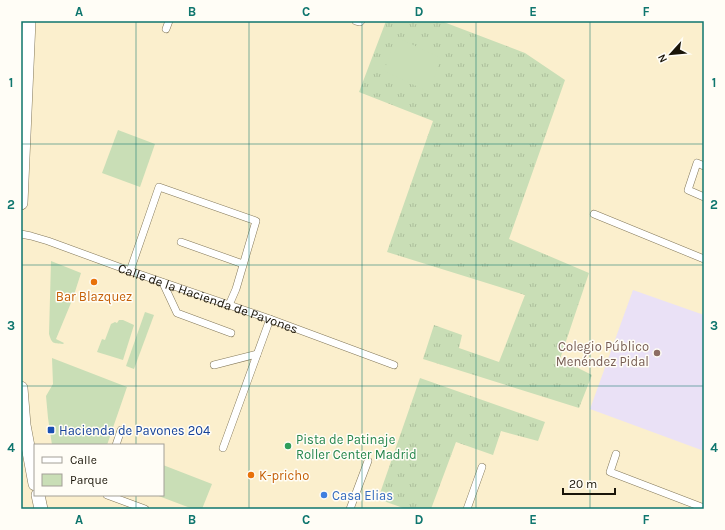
<svg xmlns="http://www.w3.org/2000/svg" width="725" height="530" font-family="Karla,sans-serif">
	<style>
		.education { fill: #eae1f6 }
		.grass { fill: url(#grass-tufts) }
		.green { fill: #c9deb6 }
		.lines { fill: none; stroke-linecap: round; stroke-linejoin: round }
		.lane-casing { stroke: #837859; stroke-width: 8 }
		.street-casing { stroke: #837859; stroke-width: 14 }
		.lane { stroke: #fff; stroke-width: 7 }
		.street { stroke: #fff; stroke-width: 13 }
		.grid { fill: none; stroke: #0f766e; stroke-width: 1; stroke-opacity: 0.55 }
		.food-dot { fill: #e8710a; stroke: #fffdf6; stroke-width: 1.5 }
		.education-dot { fill: #8d6e63; stroke: #fffdf6; stroke-width: 1.5 }
		.transit-dot { fill: #1a4fb4; stroke: #fffdf6; stroke-width: 1.5 }
		.leisure-dot { fill: #2e9e5b; stroke: #fffdf6; stroke-width: 1.5 }
		.shop-dot { fill: #3f7fe0; stroke: #fffdf6; stroke-width: 1.5 }
		.labels { text-anchor: middle; stroke-width: 3; stroke-linejoin: round; paint-order: stroke }
		.food-label { font-size: 13px; fill: #c56008; stroke: #fffdf6 }
		.street-label { font-size: 13px; fill: #191408; stroke: #fffdf6 }
		.education-label { font-size: 13px; fill: #785e54; stroke: #fffdf6; text-anchor: end }
		.transit-label { font-size: 13px; fill: #164399; stroke: #fffdf6; text-anchor: start }
		.leisure-label { font-size: 13px; fill: #27864d; stroke: #fffdf6; text-anchor: start }
		.shop-label { font-size: 13px; fill: #366cbe; stroke: #fffdf6; text-anchor: start }
		.neatline { fill: none; stroke: #0f766e; stroke-width: 1.5 }
		.grid-label { font-size: 13px; text-anchor: middle; font-weight: bold; fill: #0f766e }
	</style>
	<defs>
		<pattern id="grass-tufts" width="24" height="20" patternUnits="userSpaceOnUse"><rect width="24" height="20" fill="#c9deb6"/><path d="M3 7l-1-3M5 7V3M7 7l1-3M15 17l-1-3M17 17v-4M19 17l1-3" fill="none" stroke="#acbe9b"/></pattern>
	</defs>
	<rect width="100%" height="100%" fill="#fbefcd"/>
	<path class="education" d="M633,290l71,25v136l-114,-42z"/>
	<g class="grass">
		<path d="M386,21h55l84,32 40,27 -56,159 80,34 -29,86 32,16 -13,33 -156,-49 11,-34 28,10 -3,13 40,14 26,-67 -138,-43 46,-131 -74,-29z"/>
		<path d="M420,378l125,44 -7,19 -37,-10 -8,24 -37,-13 -25,67h-25l-28,-10z"/>
	</g>
	<g class="green">
		<path d="M396,37l45,21 -12,34 -45,-21z"/>
		<path d="M118,130l37,14 -15,43 -38,-14z"/>
		<path d="M51,261l30,12 -8,25 -17,41 8,4 -1,1c-10,-1 -11,0 -14,-10z"/>
		<path d="M145,312l9,3 -20,54 -8,-3z"/>
		<path d="M119,320h4l11,5 -11,35 -26,-8 5,-13 3,1 6,-16 4,-2 2,1z"/>
		<path d="M52,358l75,29 -20,58h-55l-4,-27 -2,-22 7,-12z"/>
		<path d="M163,465l49,19 -10,25h-9l-37,-14h7z"/>
	</g>
	<g class="lines">
		<g class="lane-casing">
			<g id="lane">
				<path d="M356,21l4,1 1,-1"/>
				<path d="M166,29l3,-8"/>
				<path d="M704,166l-7,-3 -9,27 16,7"/>
				<path d="M594,214l110,45"/>
				<path id="s1" d="M21,234l10,2 17,5 82,30 140,48 124,46"/>
				<path d="M181,242l62,22"/>
				<path d="M130,271l29,-84 97,34 -20,68 -7,16"/>
				<path d="M163,283l14,30 54,20"/>
				<path d="M214,365l43,-11"/>
				<path d="M116,445l5,-15"/>
				<path d="M223,448l47,-129"/>
				<path d="M616,454l-6,18 94,36"/>
				<path d="M107,495l38,14"/>
				<path d="M350,509l18,-48"/>
				<path d="M467,509l15,-42"/>
			</g>
		</g>
		<g class="street-casing">
			<g id="street">
				<path d="M21,203l8,-182"/>
				<path d="M21,388l3,37 11,59"/>
				<path d="M38,495l3,14"/>
			</g>
		</g>
		<use href="#lane" class="lane"/>
		<use href="#street" class="street"/>
	</g>
	<path class="grid" d="M136,21v424M249,21v488M362,21v488M476,21v488M590,21v488M21,144h683M21,265h683M21,386h683M136,495v14"/>
	<g class="food-dot">
		<circle cx="94" cy="282" r="4"/>
		<circle cx="251" cy="475" r="4"/>
	</g>
	<circle class="education-dot" cx="657" cy="353" r="4"/>
	<rect class="transit-dot" x="47" y="426" width="8" height="8" rx="2"/>
	<circle class="leisure-dot" cx="288" cy="446" r="4"/>
	<circle class="shop-dot" cx="324" cy="495" r="4"/>
	<g class="labels">
		<g class="food-label">
			<text x="94" y="301">Bar Blazquez</text>
			<text x="259" y="480" text-anchor="start">K-pricho</text>
		</g>
		<g class="street-label">
			<text dy="5" stroke="none"><textPath href="#s1" startOffset="198">Calle de la Hacienda de Pavones</textPath></text>
		</g>
		<g class="education-label">
			<text x="649" y="351">Colegio Público<tspan x="649" dy="15">Menéndez Pidal</tspan></text>
		</g>
		<g class="transit-label">
			<text x="59" y="435">Hacienda de Pavones 204</text>
		</g>
		<g class="leisure-label">
			<text x="296" y="444">Pista de Patinaje<tspan x="296" dy="15">Roller Center Madrid</tspan></text>
		</g>
		<g class="shop-label">
			<text x="332" y="500">Casa Elias</text>
		</g>
	</g>
	<rect width="725" height="530" fill="none" stroke="#fffdf6" stroke-width="44"/>
	<rect x="34" y="444" width="130" height="52" fill="#fffdf6" stroke="#a3a097"/>
	<rect x="42" y="457" width="20" height="6" fill="#ffffff" stroke="#a3a097"/>
	<text x="70" y="464" font-size="12" fill="#191408">Calle</text>
	<rect x="42" y="474" width="20" height="12" fill="#c9deb6" stroke="#a3a097"/>
	<text x="70" y="484" font-size="12" fill="#191408">Parque</text>
	<g transform="translate(671 54) rotate(243)" stroke="#fffdf6" stroke-width="3" paint-order="stroke">
	<path d="M0-3L7 15L0 10L-7 15Z" fill="#191408"/>
	<text y="-6" font-size="11" font-weight="bold" text-anchor="middle" fill="#191408">N</text>
	</g>
	<path d="M563 488v6h52v-6" fill="none" stroke="#191408" stroke-width="2"/>
	<text x="569" y="488" font-size="12" fill="#191408" stroke="#fffdf6" stroke-width="3" paint-order="stroke">20 m</text>
	<rect x="22" y="22" width="681" height="486" class="neatline"/>
	<g class="grid-label">
		<text x="79" y="16">A</text>
		<text x="192" y="16">B</text>
		<text x="306" y="16">C</text>
		<text x="419" y="16">D</text>
		<text x="533" y="16">E</text>
		<text x="646" y="16">F</text>
		<text x="11" y="87">1</text>
		<text x="714" y="87">1</text>
		<text x="11" y="209">2</text>
		<text x="714" y="209">2</text>
		<text x="11" y="330">3</text>
		<text x="714" y="330">3</text>
		<text x="11" y="452">4</text>
		<text x="714" y="452">4</text>
		<text x="79" y="524">A</text>
		<text x="192" y="524">B</text>
		<text x="306" y="524">C</text>
		<text x="419" y="524">D</text>
		<text x="533" y="524">E</text>
		<text x="646" y="524">F</text>
	</g>
</svg>
